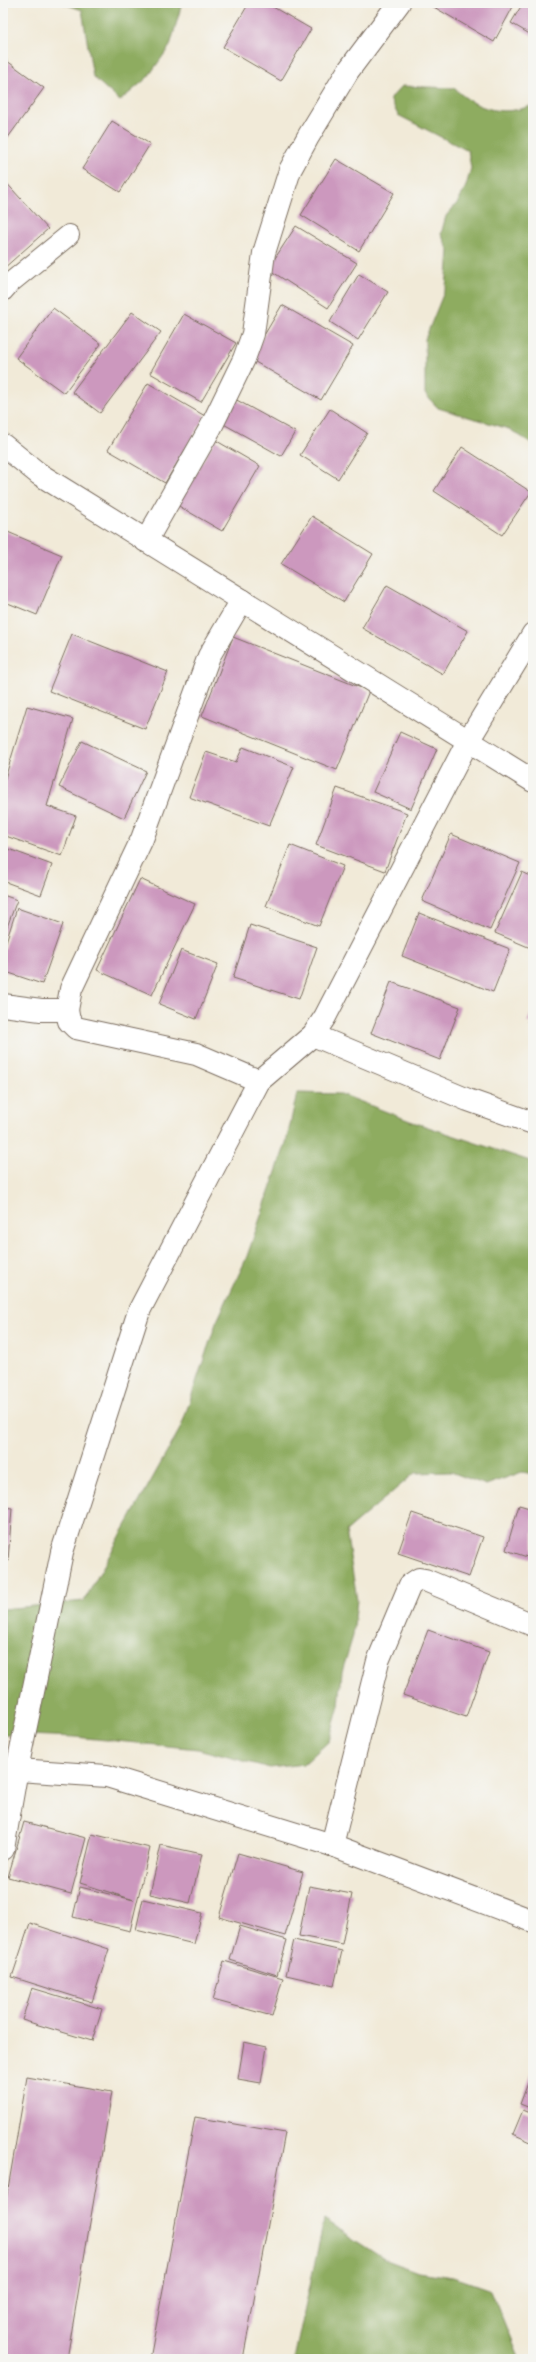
<svg xmlns="http://www.w3.org/2000/svg" width="536" height="2362" font-family="'Playpen Sans',sans-serif">
	<style>
		.forest { fill: #8eac60; stroke: #646b3f }
		.building { fill: #cc98be }
		.lines { fill: none; stroke-linecap: round; stroke-linejoin: round }
		.lane-casing { stroke: #7b6d5f; stroke-width: 22 }
		.street-casing { stroke: #7b6d5f; stroke-width: 24 }
		.secondary-casing { stroke: #7b6d5f; stroke-width: 24 }
		.lane { stroke: #fff; stroke-width: 20 }
		.street { stroke: #fff; stroke-width: 22 }
		.secondary { stroke: #fff; stroke-width: 22 }
	</style>
	<rect width="100%" height="100%" fill="#f6f6f2"/>
	<filter id="ink" filterUnits="userSpaceOnUse"><feTurbulence type="fractalNoise" baseFrequency=".025" numOctaves="2"/><feDisplacementMap in="SourceGraphic" scale="8" xChannelSelector="R" yChannelSelector="G"/><feConvolveMatrix kernelMatrix="1 2 1 2 8 2 1 2 1" color-interpolation-filters="sRGB"/></filter>
	<filter id="wash" filterUnits="userSpaceOnUse"><feTurbulence type="fractalNoise" baseFrequency=".012" numOctaves="4" result="noise"/><feDisplacementMap in="SourceGraphic" scale="16" xChannelSelector="R" yChannelSelector="G"/><feGaussianBlur stdDeviation="0.9" result="paint"/><feColorMatrix in="noise" values="0 0 0 0 0 0 0 0 0 0 0 0 0 0 0 0 0 1.4 0 .05"/><feComposite in="paint" operator="in"/></filter>
	<g filter="url(#wash)">
		<rect width="100%" height="100%" fill="#f1ead8"/>
		<g class="forest">
			<path d="M62,3h120l-12,43 -22,31 -28,24 -27,-24 -11,-67z"/>
			<path d="M402,86l52,2c23,22 49,29 79,17v339l-24,-15 -71,-21 -13,-14v-55l21,-52 3,-36 -8,-17 5,-18 12,-14 8,-16 5,-18 -3,-17 -70,-36 -8,-16z"/>
			<path d="M297,1093l44,1 69,27 123,41v312l-11,-2 -36,13 -35,-13 -36,1 -69,58 11,69 -4,36 -11,36 -3,34 -10,35 -25,23 -34,4 -72,-19 -123,-12 -72,-3v-125l81,-8 97,-174 35,-104 30,-64 40,-116z"/>
			<path d="M324,2220l60,39 34,13 36,5 37,13 28,69h-225z"/>
		</g>
		<g id="blocks">
			<g class="building">
				<path d="M249,3h17l45,26 -30,52 -58,-34z"/>
				<path d="M427,3h88l-21,39z"/>
				<path d="M523,3h10v33l-22,-13z"/>
				<path d="M3,58l41,30 -40,55 -1,-1z"/>
				<path d="M112,121l38,23 -30,48 -38,-23z"/>
				<path d="M336,159l58,34 -35,58 -58,-36z"/>
				<path d="M3,179l45,50 -45,40z"/>
				<path d="M296,226l61,37 -29,45 -60,-39z"/>
				<path d="M359,274l29,18 -30,48 -28,-18z"/>
				<path d="M282,305l71,41 -32,54 -71,-41z"/>
				<path d="M53,308l48,36 -37,49 -48,-35z"/>
				<path d="M132,312l29,20 -61,81 -28,-21z"/>
				<path d="M184,314l52,29 -35,59 -51,-29z"/>
				<path d="M148,383l57,33 -40,67 -57,-33z"/>
				<path d="M233,398l62,34 -14,24 -61,-34z"/>
				<path d="M330,409l37,24 -29,46 -38,-24z"/>
				<path d="M215,440l45,26 -38,65 -45,-26z"/>
				<path d="M462,447l69,45 -29,43 -68,-44z"/>
				<path d="M312,516l61,38 -29,48 -63,-38z"/>
				<path d="M3,530l59,25 -25,60 -34,-14z"/>
				<path d="M387,585l81,46 -25,43 -81,-46z"/>
				<path d="M72,634l96,38 -23,57 -96,-38z"/>
				<path d="M233,637l136,54 -32,79 -135,-54z"/>
				<path d="M27,706l46,13 -26,87 29,10 -14,40 -59,-21v-50z"/>
				<path d="M400,732l37,17 -26,60 -38,-17z"/>
				<path d="M82,741l64,30 -22,47 -65,-31z"/>
				<path d="M243,747l51,20 -25,59 -80,-29 17,-45 30,10z"/>
				<path d="M337,788l70,25 -22,58 -69,-26z"/>
				<path d="M451,834l69,29 -30,67 -68,-29z"/>
				<path d="M290,845l53,21 -24,60 -53,-20z"/>
				<path d="M3,847l49,18 -11,30 -38,-14z"/>
				<path d="M522,872l11,5v72l-38,-16z"/>
				<path d="M140,879l55,25 -43,91 -55,-25z"/>
				<path d="M3,895l14,5 -14,38z"/>
				<path d="M17,908l46,16 -21,60 -39,-13v-20z"/>
				<path d="M419,913l91,36 -17,43 -91,-36z"/>
				<path d="M250,925l67,22 -18,52 -66,-21z"/>
				<path d="M181,950l37,14 -22,55 -37,-15z"/>
				<path d="M391,982l69,25 -20,53 -69,-27z"/>
				<path d="M533,1009v15l-6,-2z"/>
				<path d="M519,1505l14,4v50l-27,-9z"/>
				<path d="M3,1507l9,1 -4,53h-5z"/>
				<path d="M412,1513l71,24 -14,40 -71,-24z"/>
				<path d="M428,1630l61,22 -23,65 -63,-22z"/>
				<path d="M24,1822l62,16 -15,56 -63,-17z"/>
				<path d="M92,1834l58,14 -20,83 -57,-14 7,-30 54,13 -54,-17z"/>
				<path d="M161,1845l41,9 -12,49 -40,-9z"/>
				<path d="M238,1853l65,19 -18,64 -66,-19z"/>
				<path d="M309,1886l43,8 -10,50 -43,-8z"/>
				<path d="M143,1899l59,14 -8,31 -58,-14z"/>
				<path d="M30,1923l79,26 -17,53 -80,-25z"/>
				<path d="M240,1926l47,14 -10,35 -47,-15z"/>
				<path d="M294,1940l48,11 -8,35 -48,-11z"/>
				<path d="M224,1961l59,17 -11,38 -59,-16z"/>
				<path d="M32,1988l70,21 -10,32 -70,-21z"/>
				<path d="M244,2042l23,5 -6,36 -23,-4z"/>
				<path d="M533,2070v39l-13,-5z"/>
				<path d="M27,2077l85,15 -45,267h-64v-141z"/>
				<path d="M523,2110l10,4v29l-20,-9z"/>
				<path d="M195,2117l90,16 -42,226h-93z"/>
			</g>
		</g>
	</g>
	<g filter="url(#ink)">
		<use href="#blocks" fill-opacity="0" stroke="#7b6d5f" stroke-width="1"/>
		<g class="lines">
			<g class="lane-casing">
				<path id="lane" d="M3,291l7,-8 59,-48"/>
			</g>
			<g class="street-casing">
				<g id="street">
					<path d="M3,445l36,29 494,307"/>
					<path d="M146,541l65,-114 33,-68 9,-25 11,-81 26,-83 18,-33 40,-66 51,-68"/>
					<path d="M3,1005l38,5h26l4,-21 71,-150 67,-183 33,-56"/>
					<path d="M67,1010l2,11 7,7 120,26 63,27"/>
					<path d="M313,1035l155,65 65,23"/>
					<path d="M332,1845l46,-184 32,-76 9,-6 6,1 108,45"/>
					<path d="M3,1849l14,-80 45,-217 77,-241 120,-230 54,-46 12,-18 143,-276 65,-107"/>
				</g>
			</g>
			<g class="secondary-casing">
				<path id="secondary" d="M3,1769l104,7 225,69 201,76"/>
			</g>
			<use href="#lane" class="lane"/>
			<use href="#street" class="street"/>
			<use href="#secondary" class="secondary"/>
		</g>
	</g>
	<rect width="536" height="2362" fill="none" stroke="#f6f6f2" stroke-width="16"/>
</svg>
